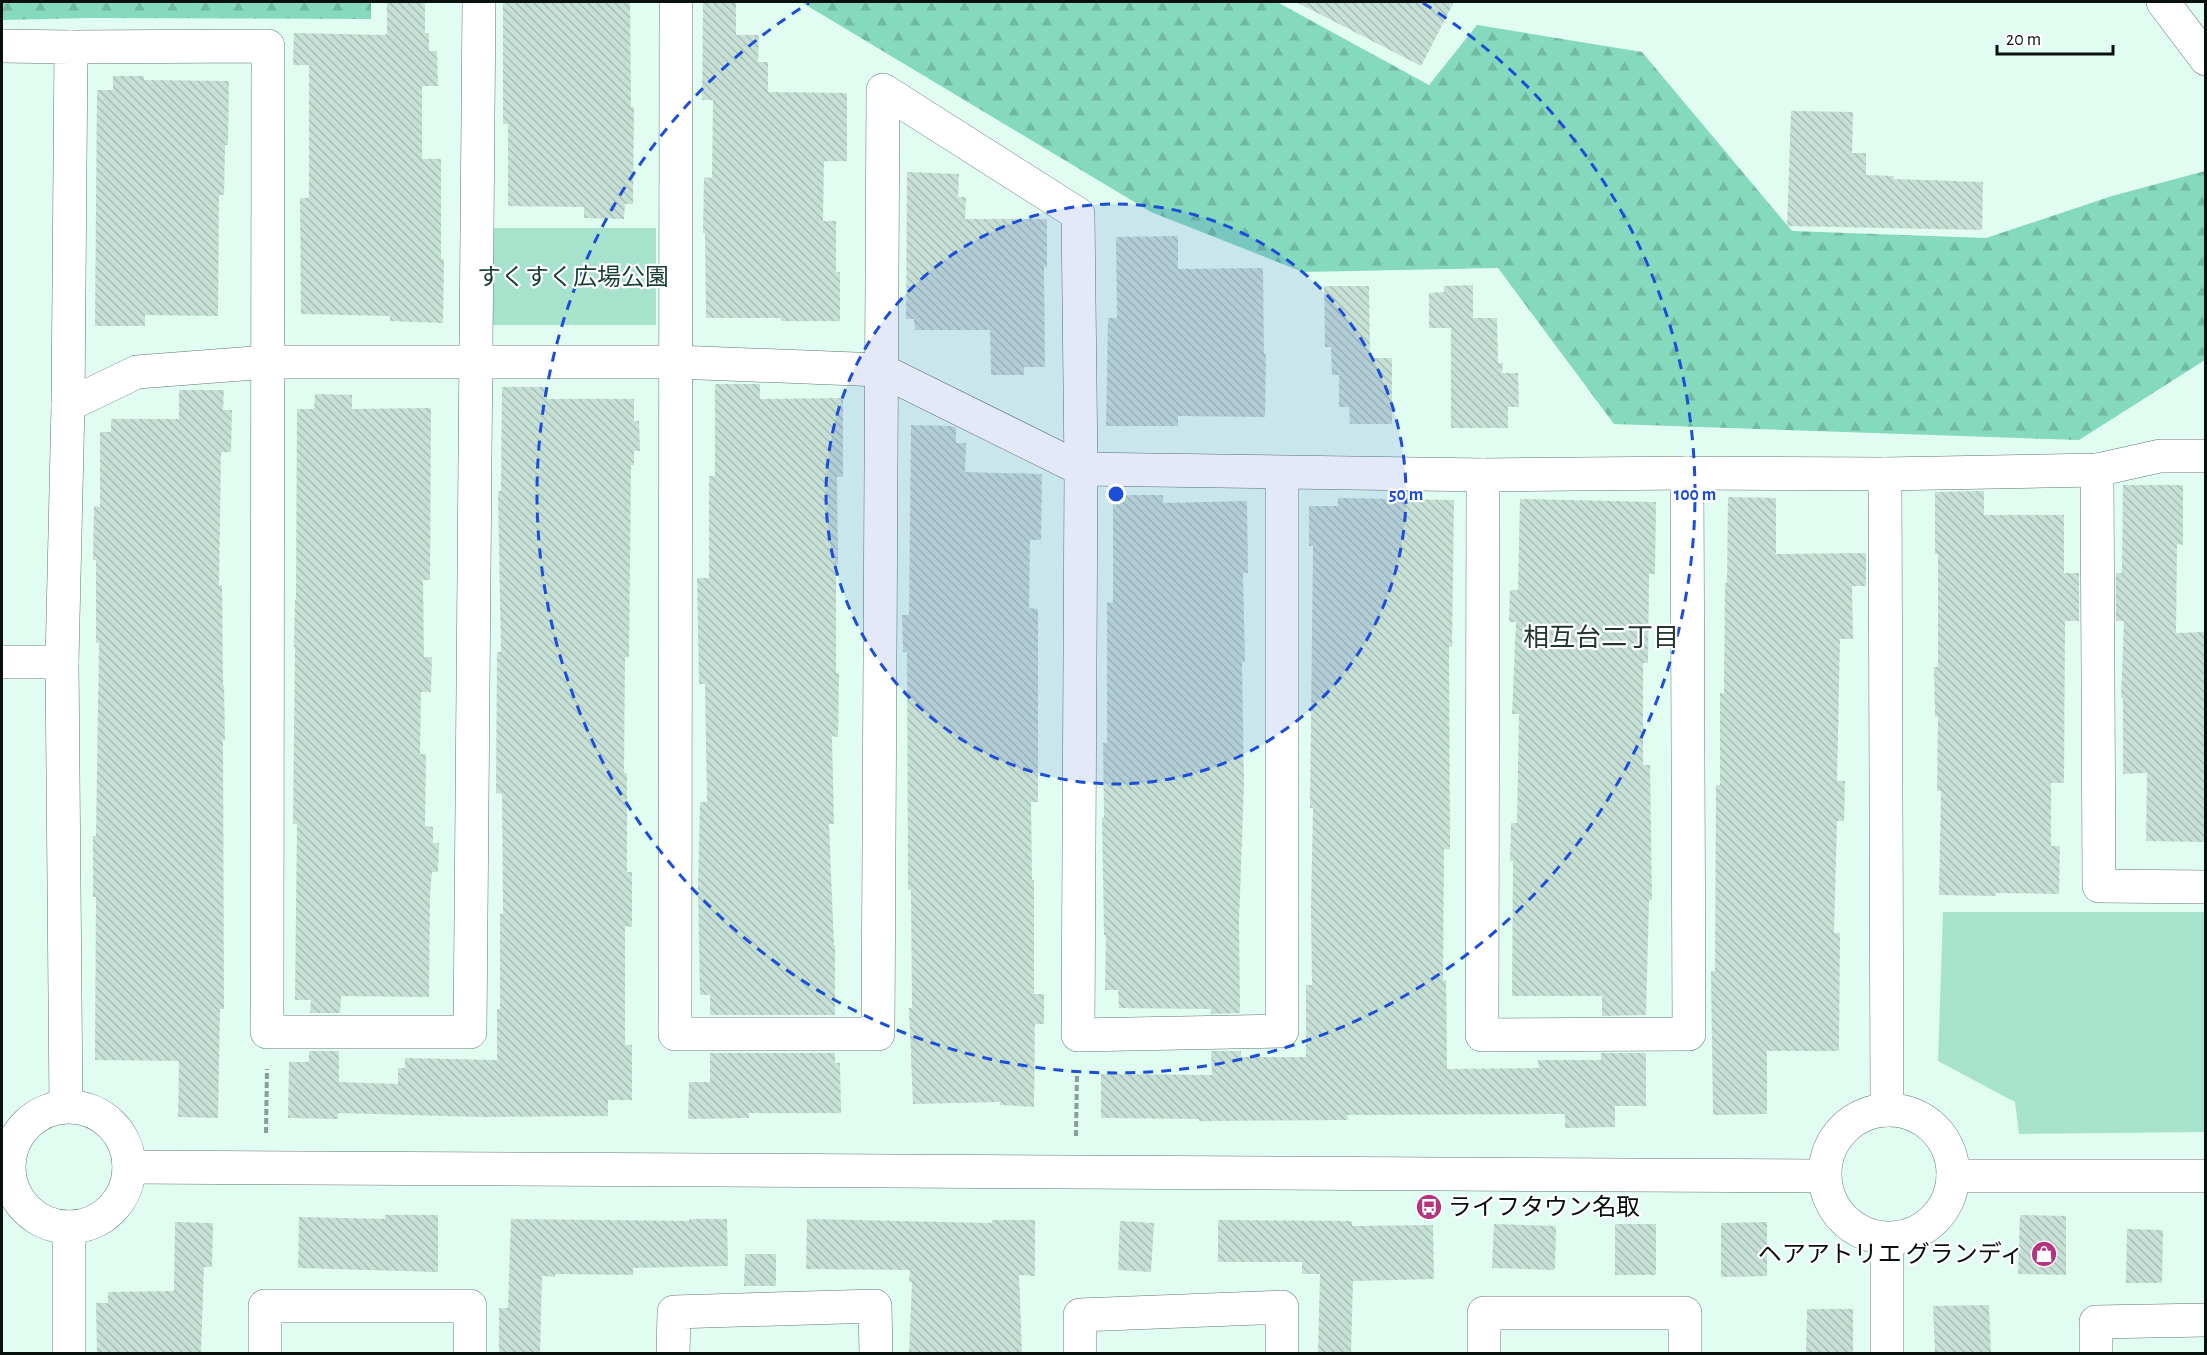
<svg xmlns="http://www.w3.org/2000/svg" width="2207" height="1355" font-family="'Alegreya Sans','Noto Sans JP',sans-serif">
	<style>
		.forest { fill: url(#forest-firs) }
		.green { fill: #a7e2cd }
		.building { fill: url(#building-back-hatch) }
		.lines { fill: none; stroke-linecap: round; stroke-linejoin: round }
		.street-casing { stroke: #60776e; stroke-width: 34 }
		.secondary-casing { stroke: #60776e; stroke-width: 34 }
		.path { stroke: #8a9d96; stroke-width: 4; stroke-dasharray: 6 3; stroke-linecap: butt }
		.street { stroke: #fff; stroke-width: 33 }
		.secondary { stroke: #fff; stroke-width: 33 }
		.ring { fill: none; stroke: #1d4ed8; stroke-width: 3; stroke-dasharray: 10 8 }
		.labels { text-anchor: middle; stroke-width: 4.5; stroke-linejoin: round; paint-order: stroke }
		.park-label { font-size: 24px; fill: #183f33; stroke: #fff }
		.poi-label { font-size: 24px; fill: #08110e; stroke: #fff; text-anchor: start }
		.neighbourhood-label { font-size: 26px; fill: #21372f; stroke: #fff }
		.centre { fill: #1d4ed8; stroke: #fff; stroke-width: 3 }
		.ring-label { font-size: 18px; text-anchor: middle; font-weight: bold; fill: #1d4ed8; stroke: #fff; stroke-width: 4.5; stroke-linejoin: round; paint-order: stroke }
	</style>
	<defs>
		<pattern id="forest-firs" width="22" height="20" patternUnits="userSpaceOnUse" patternTransform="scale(1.5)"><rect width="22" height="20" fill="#85dabd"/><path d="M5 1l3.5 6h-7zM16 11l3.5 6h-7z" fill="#71baa1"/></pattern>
		<pattern id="building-back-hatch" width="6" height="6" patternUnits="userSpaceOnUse" patternTransform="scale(1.5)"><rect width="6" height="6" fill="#c6e0d6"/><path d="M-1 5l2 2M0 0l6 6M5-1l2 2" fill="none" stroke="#a9bfb6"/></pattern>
	</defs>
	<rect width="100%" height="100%" fill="#e1fcf1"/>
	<g class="forest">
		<path d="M2,2h369v17l-283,-1 -86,2z"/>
		<path d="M801,2h476l152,83 48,-60 165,27 150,179 194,7 126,-42 93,-25v189l-126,80 -465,-16 -116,-156 -195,4 -152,-60z"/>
	</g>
	<g class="green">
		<rect x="491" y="228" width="165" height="97"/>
		<path d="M1943,912h262v220l-186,2 -4,-32 -77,-41z"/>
	</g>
	<g class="building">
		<path d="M387,2h38v31h4v18h8l1,35h-16v73h19v100h3l-1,64 -53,-2v-5l-89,-2 -1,-116h9v-133h-16l1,-32 91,2 2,-2z"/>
		<path d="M503,2h127l1,105h3l-1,97h-8l-1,15 -40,-1v-11l-76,-1v-82h-5z"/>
		<path d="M703,2h33v33h23l-1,27h10v30l79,1v68h-23l-1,60h13v51h4v49h-59v-3h-75l-1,-85h-2l1,-56 8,1 1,-78h-11z"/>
		<path d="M1296,2h158l-33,64z"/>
		<path d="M113,76h31v4l85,1 -1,64h-3l-1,50h-5l-1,121 -73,-1v11h-50l2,-236h16z"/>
		<path d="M1791,111l62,1 -1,41h14v22l28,1v3l89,3 -1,48 -195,-4z"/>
		<path d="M907,172l52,2 -1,23h8l-1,22h82v48l-3,-1 1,101h-21v8h-33l-1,-45h-75l-1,-11h-8z"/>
		<path d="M1178,236v33l85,-1 1,86h2l-1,63 -87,-1v10h-72l2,-108h9l-1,-81z"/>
		<path d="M1473,285v33h24l1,45h5l-1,10h16l1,34h-11v21h-57v-100h-22v-35l15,-1v-6z"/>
		<path d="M1324,286h45l1,72h22v66h-42l-1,-17h-10v-32h-7l-1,-28h-6z"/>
		<path d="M715,384h45v15l83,-1v79h-6l1,87h-2v109h3l-1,64 -6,-1 2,88h-5l5,122 1,-1v70h-125v-20h-10l-2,-106 2,-87h7l-2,-118h-6l-2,-106h12v-102h6z"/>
		<path d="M502,387h46l-1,12h87v22h5l1,30h-6v14h-3l-2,192h-4l-1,116h3v99h5v55l-7,-1v119h7v55h-24v16l-124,1 -146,-4v6l-50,-1 1,-56h20v-11h30v31l59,2v-16h7v-10l92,2v-51h3v-95h3l-1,-120 -6,-1 1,-141h4l-3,-161h3z"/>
		<path d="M179,390h45l-1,20h9l-1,42h-10l-2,133h3l1,100h1l1,55h-2l1,269h-4l-2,109 -40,-1 1,-56 -84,-1 1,-163h-3v-61h3l3,-193h-3v-83h-3l1,-54 6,1v-75h11v-13h68z"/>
		<path d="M315,394l37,1v14l79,-1 -1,172h-7l1,77h8l-1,35h-10l-1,62h6l-1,72 8,1v16h6l-1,29h-6l-2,21 -1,104 -88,-1 -1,17h-30l1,-13h-16l2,-176h-4l2,-177h-1l1,-47h1l1,-191h17z"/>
		<path d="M911,425l40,1 5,2v15h10l-1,29 77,2 -1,66h-11l-1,68 9,1v193h-7l1,78h2v114h10v30h-9l-1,83 -34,-2v-3l-87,2 -4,-96h3l-1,-118h-3l-1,-238h-4l-1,-37h7z"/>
		<path d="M2123,485h60v60l-6,-1 -1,89 29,-1v210l-59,-1 1,-68 -24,1v-76h-2l3,-77h-8v-48h6z"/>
		<path d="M1984,491v24h80v58h15v48h-14l-1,162h-13v63h9l-1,48 -63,-1v3l-57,-1 2,-104h-4l1,-74h-3l-1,-50h4v-113h-3v-62z"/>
		<path d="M1113,495h50v8l84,-2 1,72h-5l2,89h-3l2,122 -5,138 1,91 -29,1v-5l-92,-1 -1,-18h-13l1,-55h-2l-2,-117h2l-1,-75h4v-141l6,1z"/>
		<path d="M1728,497l48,1v56l90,-1v33h-14l1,53h-13l-3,142h8l-1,40h-7l-3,112h6l-1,118h-72v63l-54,1 -2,-144h4l1,-186h4v-92h4l1,-110h2z"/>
		<path d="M1338,498l116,2 -2,147h-3l1,202h-6l-1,131h3l1,89 92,-1 -1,-8h63v-7h45v53h-31v21l-50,1v-14l-218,1 1,5 -149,1v-2l-98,-1v-44l111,1 -1,-24h30v6h65v-72h6l-1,-76 2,-101h-3l3,-262h-4v-40h29z"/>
		<path d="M1520,499l136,3 -1,72h-6l-1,89h-5v102h7l2,135h-3l-3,115 -44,1v-20h-90l1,-135h-3l1,-38h6l2,-109h-7l4,-92h-7l1,-32h8z"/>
		<path d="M710,1053h125v10h5l1,50h-92v5l-61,1 1,-37h21z"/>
		<path d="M385,1215h53v57l-140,-4 1,-51 86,2z"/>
		<path d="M2020,1215l46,1v59l-48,-1z"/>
		<path d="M511,1219l178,2v-2h38l1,47 -95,2v7l-78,-1v3l-13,-1 -2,77h-41v-45h9z"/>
		<path d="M807,1219l185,4v-3h43v56l-16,-1 3,78h-113l3,-71h-3l1,-12 -104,-1z"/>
		<path d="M1218,1220l134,1v5l81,-1 1,54 -81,2 -2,72h-33l2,-79h-18v-12h-84z"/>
		<path d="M1120,1221l34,2 -3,49 -33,-2z"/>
		<path d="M175,1222l38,1 -1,44h-8l-3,86h-104l-1,-50h12v-11l66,-1z"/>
		<path d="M1767,1222v54l-46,1v-54z"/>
		<path d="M1494,1224l62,2 -1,44 -63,-2z"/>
		<rect x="1615" y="1224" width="41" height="51"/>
		<path d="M2127,1229l36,1 -1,53h-36z"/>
		<path d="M745,1254h31v32h-32z"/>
		<path d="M1989,1305l2,48h-56l-2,-47z"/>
		<path d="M1807,1309h46v44h-47z"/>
	</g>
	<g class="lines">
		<g class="street-casing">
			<g id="street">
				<path d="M676,2l-1,1032h203l5,-944 195,124 3,255 -3,566 204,-4v-558"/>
				<path d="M2163,2l43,57"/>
				<path d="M2,46l69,1 -3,358 -6,257 4,444"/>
				<path d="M71,47l197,-1 -1,986h203l9,-1030"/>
				<path d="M68,405l69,-33 131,-10h408l205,8 200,99 402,6 204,-2 198,1 212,-4 63,-14h46"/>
				<path d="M2097,470l2,416 107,1"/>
				<path d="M1885,474l2,636"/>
				<path d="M1483,475l-1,560 207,-1 -2,-561"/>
				<path d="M2,662h60"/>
				<path d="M1887,1239v115"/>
				<path d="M69,1354v-127"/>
				<path d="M265,1354v-48h205v48"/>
				<path d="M673,1354l1,-42 201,-6 1,48"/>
				<path d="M1080,1354v-39l202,-8v47"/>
				<path d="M1484,1354v-41h201v41"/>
				<path d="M2096,1354v-32l110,-2"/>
			</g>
		</g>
		<g class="secondary-casing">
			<g id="secondary">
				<circle cx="69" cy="1167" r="60"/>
				<circle cx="1889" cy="1174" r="64"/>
				<path d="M129,1167l1695,9"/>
				<path d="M1953,1176h253"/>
			</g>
		</g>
		<g class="path">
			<path d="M266,1133l1,-64"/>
			<path d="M1076,1136l1,-64"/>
		</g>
		<use href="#street" class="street"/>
		<use href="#secondary" class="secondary"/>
	</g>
	<circle cx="1116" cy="494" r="290" fill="#1d4ed8" fill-opacity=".12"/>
	<g class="ring">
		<circle cx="1116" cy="494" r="290"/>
		<path d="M1423 3A579 579 0 1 1 809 3"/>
	</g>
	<defs>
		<g id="bus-disc" transform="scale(1.35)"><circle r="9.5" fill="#b6347d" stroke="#fff"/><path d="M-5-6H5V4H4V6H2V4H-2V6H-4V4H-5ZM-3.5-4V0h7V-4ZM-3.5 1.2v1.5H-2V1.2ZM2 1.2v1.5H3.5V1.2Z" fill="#fff"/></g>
		<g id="shop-disc" transform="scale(1.35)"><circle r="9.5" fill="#b6347d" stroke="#fff"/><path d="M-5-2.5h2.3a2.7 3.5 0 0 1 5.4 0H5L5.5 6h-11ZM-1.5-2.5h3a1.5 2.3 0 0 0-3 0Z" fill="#fff"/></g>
	</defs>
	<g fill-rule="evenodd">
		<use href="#bus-disc" x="1429" y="1207"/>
		<use href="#shop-disc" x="2044" y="1254"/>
	</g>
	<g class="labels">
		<g class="park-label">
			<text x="573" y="285">すくすく広場公園</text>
		</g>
		<g class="poi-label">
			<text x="1448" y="1215">ライフタウン名取</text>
			<text x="2024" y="1262" text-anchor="end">ヘアアトリエ グランディ</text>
		</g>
		<g class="neighbourhood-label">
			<text x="1601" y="646">相互台二丁目</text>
		</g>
	</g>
	<circle cx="1116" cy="494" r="9" class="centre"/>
	<g class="ring-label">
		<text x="1406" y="500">50 m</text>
		<text x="1695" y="500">100 m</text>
	</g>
	<rect width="2207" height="1355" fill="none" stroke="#08110e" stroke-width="6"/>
	<path d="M1997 45v9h116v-9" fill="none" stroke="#08110e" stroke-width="3"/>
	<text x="2006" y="45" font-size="18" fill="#08110e" stroke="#ffffff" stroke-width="4.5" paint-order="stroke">20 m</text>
</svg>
